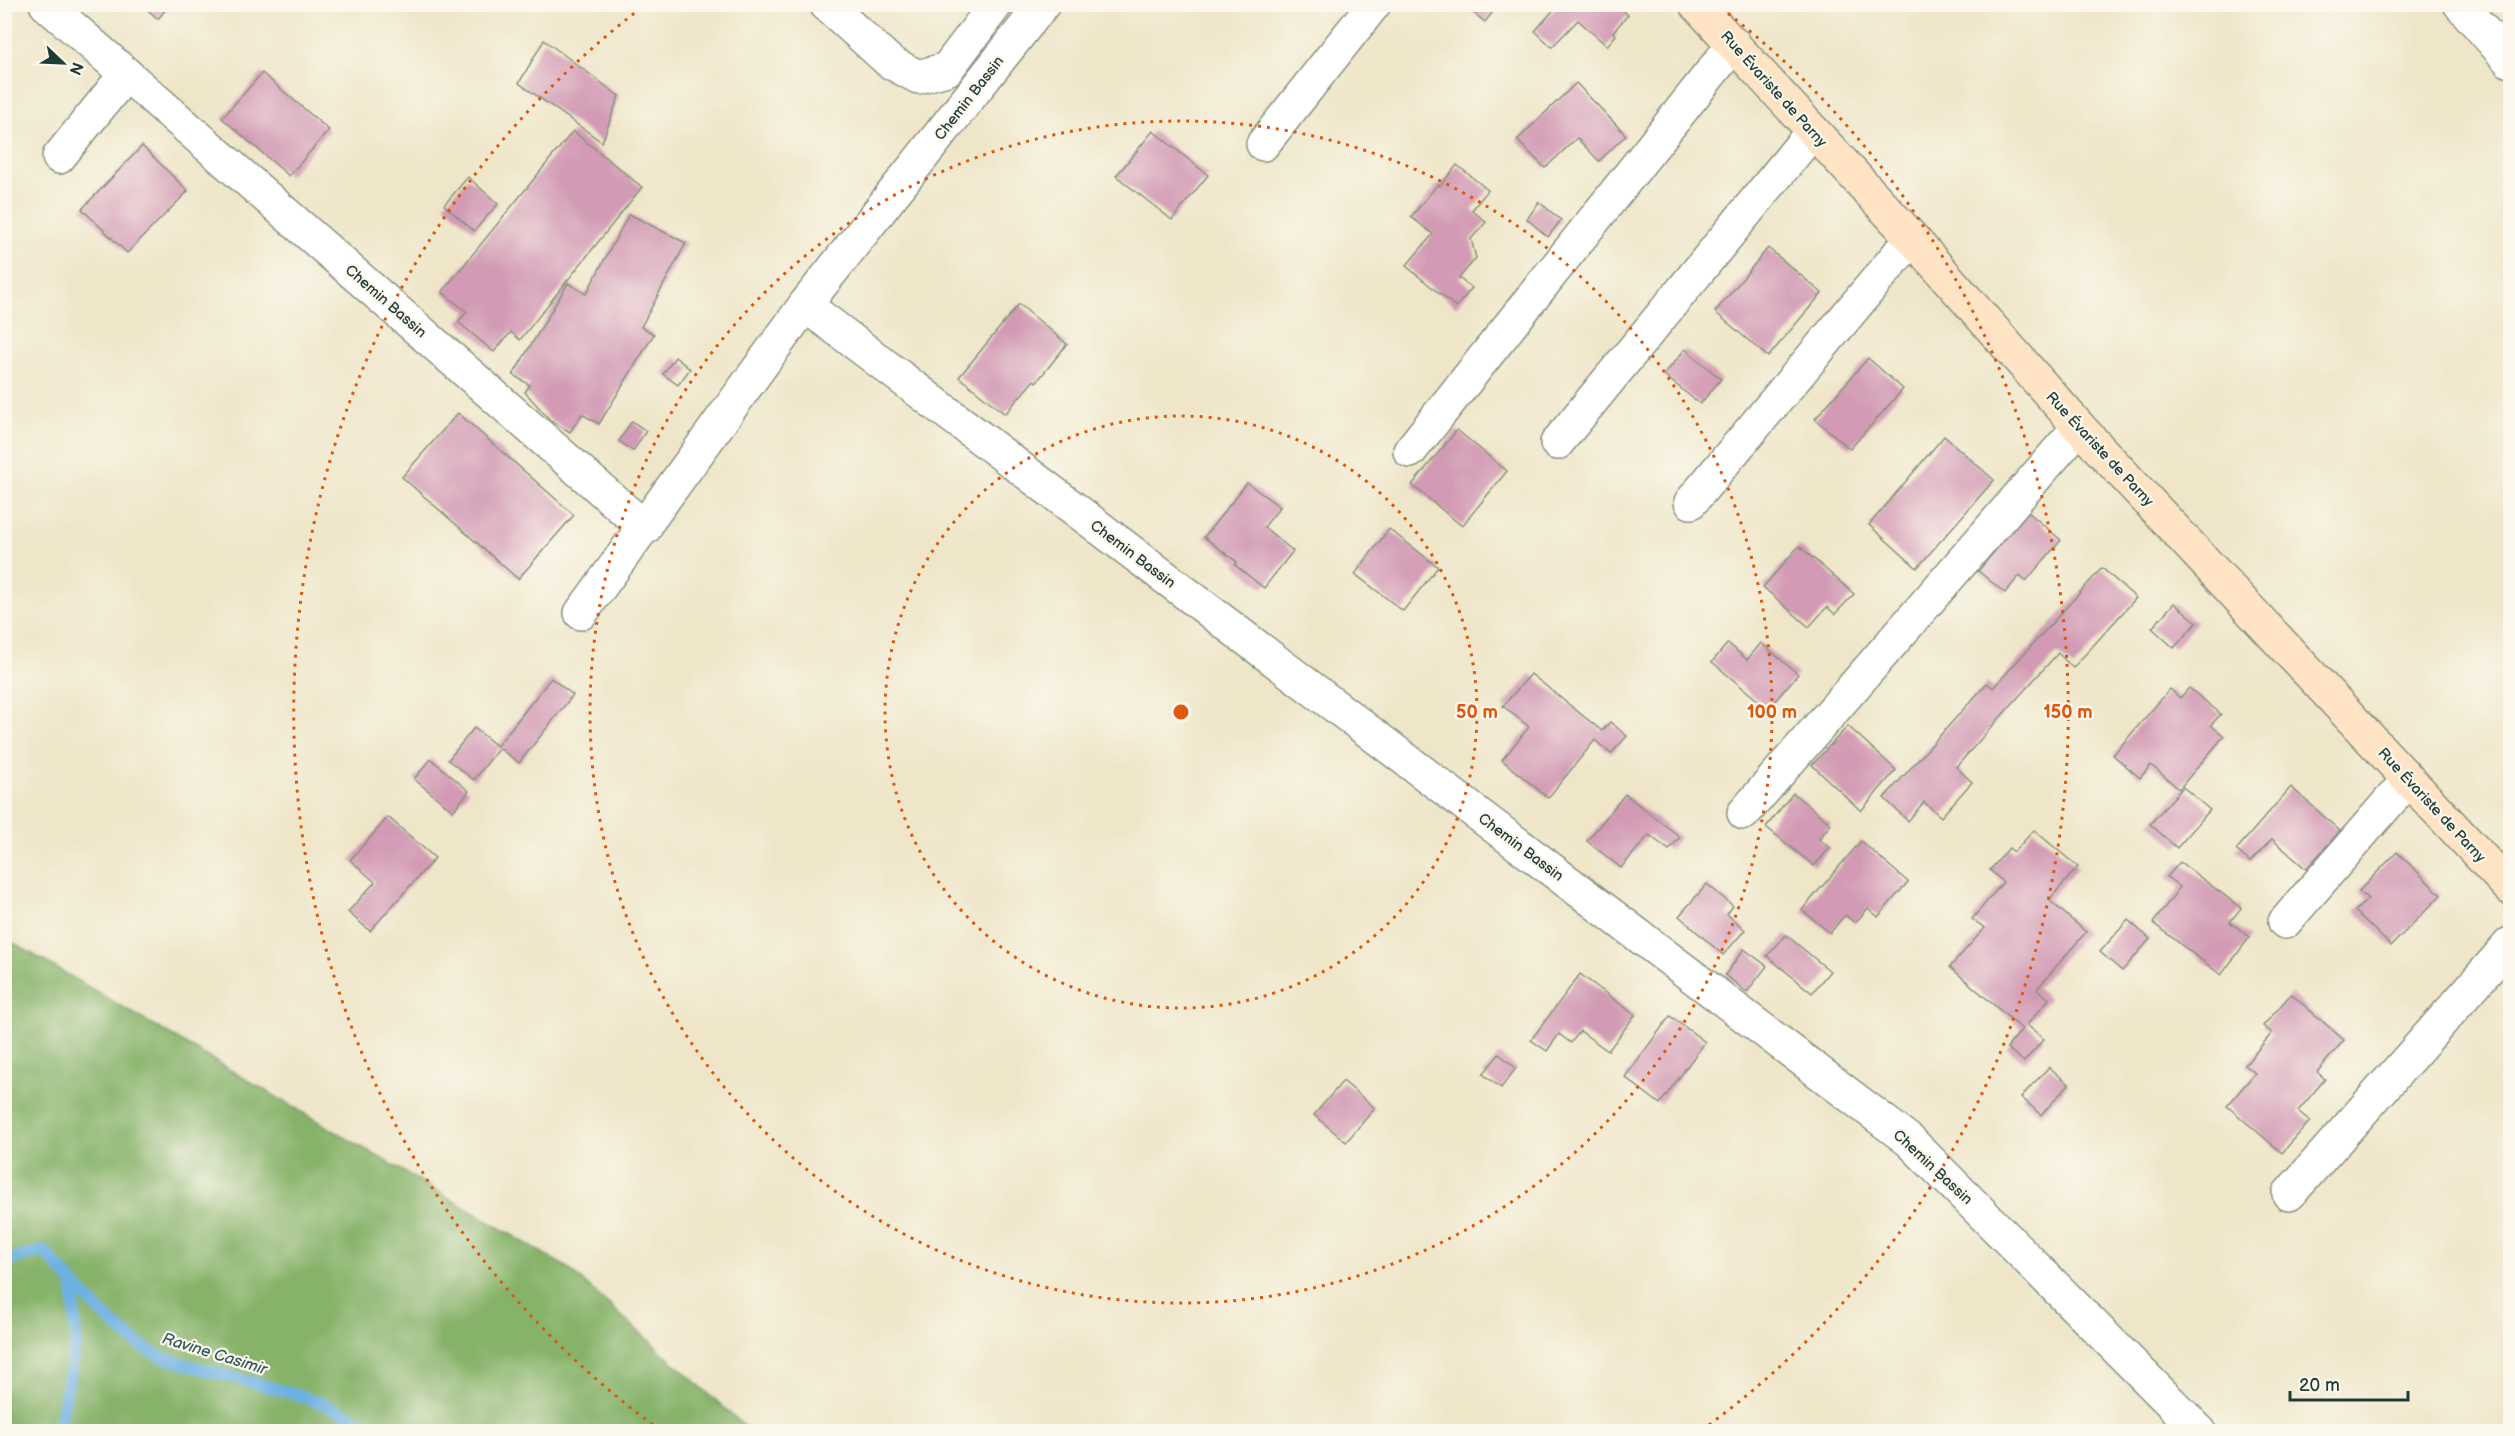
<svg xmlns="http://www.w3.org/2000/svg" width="2515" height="1436" font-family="'Balsamiq Sans',sans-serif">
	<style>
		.forest { fill: #86b269; stroke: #52784e; stroke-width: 1.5 }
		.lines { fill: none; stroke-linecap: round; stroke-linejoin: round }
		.stream { stroke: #6db1e2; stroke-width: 12 }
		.building { fill: #d29ab4 }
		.street-casing { stroke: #87927e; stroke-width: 36 }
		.secondary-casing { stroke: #87927e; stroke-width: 36 }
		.street { stroke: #fff; stroke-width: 33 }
		.secondary { stroke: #fee4c5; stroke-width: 33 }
		.ring { fill: none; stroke: #de580e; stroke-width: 3; stroke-dasharray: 3 6 }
		.labels { text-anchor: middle; stroke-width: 4.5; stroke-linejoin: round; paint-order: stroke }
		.street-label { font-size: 15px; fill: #1f3d34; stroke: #fbf7ec }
		.water-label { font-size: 16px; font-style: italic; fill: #325a60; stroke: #fbf7ec }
		.centre { fill: #de580e; stroke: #fbf7ec; stroke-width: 3 }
		.ring-label { font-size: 18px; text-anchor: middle; font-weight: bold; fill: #de580e; stroke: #fbf7ec; stroke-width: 4.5; stroke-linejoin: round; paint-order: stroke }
	</style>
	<rect width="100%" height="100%" fill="#fbf7ec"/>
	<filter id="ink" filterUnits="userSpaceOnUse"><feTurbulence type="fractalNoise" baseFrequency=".0167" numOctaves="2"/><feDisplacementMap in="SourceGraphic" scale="12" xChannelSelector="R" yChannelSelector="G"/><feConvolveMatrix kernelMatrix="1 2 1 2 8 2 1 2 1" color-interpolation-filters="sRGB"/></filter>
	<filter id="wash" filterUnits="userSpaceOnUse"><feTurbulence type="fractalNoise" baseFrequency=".008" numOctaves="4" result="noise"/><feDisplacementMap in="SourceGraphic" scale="24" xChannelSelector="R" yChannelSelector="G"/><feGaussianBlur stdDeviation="1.35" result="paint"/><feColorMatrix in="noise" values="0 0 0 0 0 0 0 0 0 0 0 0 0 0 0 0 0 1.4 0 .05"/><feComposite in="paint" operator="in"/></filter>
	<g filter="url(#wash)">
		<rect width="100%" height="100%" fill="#efe6c9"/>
		<path class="forest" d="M5,938l563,330 182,163h-745z"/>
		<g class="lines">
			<g class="stream">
				<path d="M4,1261l40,-10c29,32 74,86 114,104 10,5 23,8 34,11 56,17 138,31 184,66"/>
				<path d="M58,1432l18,-89 -3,-60"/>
			</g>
		</g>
		<g id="blocks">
			<g class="building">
				<path d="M141,4h29l-12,15z"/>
				<path d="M1463,4h36l-14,18z"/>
				<path d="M1559,4h57l12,11 -15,17 3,3 -9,11 -29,-26 -26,27 -17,-16z"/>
				<path d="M544,40l75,56 -17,46 -83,-59z"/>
				<path d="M262,73l67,57 -40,46 -67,-58z"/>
				<path d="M1576,83l50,52 -27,26 -22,-23 -32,30 -28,-28z"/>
				<path d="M573,131l69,56 -122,153 -9,-8 -17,20 -36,-30 9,-10 -25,-20z"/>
				<path d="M1153,131l55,44 -36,45 -56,-44z"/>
				<path d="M142,146l46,45 -61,62 -45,-44z"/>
				<path d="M1457,165l31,25 -16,20 14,12 -15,17 5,19 -17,20 13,10 -16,19 -50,-41 27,-32 -22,-17 27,-33 2,2z"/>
				<path d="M468,177l30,27 -24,27 -30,-26z"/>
				<path d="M1539,202l22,18 -13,17 -21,-18z"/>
				<path d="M629,214l57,29 -45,84 13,7 -55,90 -17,-10 -12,18 -19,-11 -26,-29 5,-7 -17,-10 55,-92 18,11z"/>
				<path d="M1768,248l54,45 -54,64 -53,-45z"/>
				<path d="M1019,304l48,40 -28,35 -3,3 -2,-2 -29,34 -46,-37z"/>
				<path d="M1685,349l36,30 -21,25 -36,-29z"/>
				<path d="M675,357l15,12 -12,16 -15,-11z"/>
				<path d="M1868,358l35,31 -53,60 -35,-30z"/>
				<path d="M458,413l116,102 -56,64 -116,-102z"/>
				<path d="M632,421l14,10 -13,20 -14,-10z"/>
				<path d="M1457,430l50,41 -45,55 -50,-41z"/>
				<path d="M1944,436l50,44 -77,88 -48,-43z"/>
				<path d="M1247,483l33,24 -16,20 29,24 -29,37 -29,-23 2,-3 -33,-25z"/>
				<path d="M2028,512l33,28 -35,41 -6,-6 -15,18 -27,-22z"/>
				<path d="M1389,529l49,38 -35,44 -48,-37z"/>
				<path d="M1799,546l55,48 -19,20 -8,-7 -18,20 -46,-40z"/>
				<path d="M2102,568l34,30 -63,70 -15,-15 -46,51 -56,63 16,15 -31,35 -17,-15 -16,19 -24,-23 103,-115 6,5z"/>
				<path d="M2174,603l23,19 -23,26 -22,-20z"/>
				<path d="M1728,643l19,17 14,-17 37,31 -30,35 -56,-47z"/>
				<path d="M1531,674l71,57 8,-9 17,14 -16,18 -16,-14 -47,58 -46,-38 27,-33 -26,-21z"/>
				<path d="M551,678l22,17 -54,68 -20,-15 -25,32 -26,-20 26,-32 23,18z"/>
				<path d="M2189,688l32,26 -10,11 13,11 -45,53 -28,-24 -11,13 -27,-23 57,-66 10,9z"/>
				<path d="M1848,726l48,44 -35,41 -49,-46z"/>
				<path d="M431,759l38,32 -16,20 -39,-32z"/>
				<path d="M2183,787l27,23 -33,38 -27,-24z"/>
				<path d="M2291,787l49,44 -34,38 -34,-30 -22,23 -14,-12z"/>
				<path d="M1793,793l38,31 -12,15 11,9 -16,18 -48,-39z"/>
				<path d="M1625,794l55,43 -11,13 -20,-15 -28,33 -34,-27z"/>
				<path d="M388,817l47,41 -65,73 -22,-19 27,-30 -25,-22z"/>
				<path d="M2034,830l44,37 -29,33 37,32 -49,57 12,10 -22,26 17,14 -20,23 -17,-14 15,-19 -72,-62 35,-39 -13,-9 31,-37 -13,-12 19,-22 5,4z"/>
				<path d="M1861,841l47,41 -30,35 -10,-9 -13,15 -10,-8 -15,18 -28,-23z"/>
				<path d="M2397,852l44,43 -50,51 -36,-35 13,-12 -9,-8z"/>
				<path d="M2180,862l61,46 -11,14 20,15 -29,38 -68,-52 27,-36 -13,-10z"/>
				<path d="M1707,884l26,22 -6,8 18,16 -22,25 -44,-39z"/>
				<path d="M2128,920l22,19 -28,32 -22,-19z"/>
				<path d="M1786,935l44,36 -18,22 -45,-37z"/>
				<path d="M1744,949l23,17 -20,26 -22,-17z"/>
				<path d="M1580,974l55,41 -27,36 -28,-20 -9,12 -12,-9 -12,17 -16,-11z"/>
				<path d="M2291,994l53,46 -27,32 8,7 -27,32 12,10 -28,32 -55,-47 28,-33 -10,-8 27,-32 -9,-7z"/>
				<path d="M1670,1016l35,26 -45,62 -35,-27z"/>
				<path d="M1499,1054l17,14 -15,20 -18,-14z"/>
				<path d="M2049,1067l20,17 -28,31 -20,-18z"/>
				<path d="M1343,1081l32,27 -29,34 -32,-27z"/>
			</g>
		</g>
	</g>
	<g filter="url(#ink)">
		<use href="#blocks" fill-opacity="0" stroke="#87927e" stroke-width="1.5"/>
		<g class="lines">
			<g class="street-casing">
				<g id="street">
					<path d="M46,4l599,524"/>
					<path d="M826,4l64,58 28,15 29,-8 49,-65"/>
					<path d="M2460,4l50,57"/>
					<path d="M1263,144l111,-140"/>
					<path d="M59,157l67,-83"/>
					<path d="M805,305l1105,836 290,291"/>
					<path d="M1557,443l256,-312"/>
					<path d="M1410,451l324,-407"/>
					<path d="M1691,502l221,-264"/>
					<path d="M581,613l224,-308 238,-301"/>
					<path d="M1744,813l335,-386"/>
					<path d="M2285,922l123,-142"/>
					<path d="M2289,1194l221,-250"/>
				</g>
			</g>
			<g class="secondary-casing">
				<path id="secondary" d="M1696,4l216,234 167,189 431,461"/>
			</g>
			<use href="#street" class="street"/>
			<use href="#secondary" class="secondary"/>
		</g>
	</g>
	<g class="ring">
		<circle cx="1181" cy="712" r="296"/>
		<circle cx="1181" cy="712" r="591"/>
		<path d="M660 1430A887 887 0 0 1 641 8M1721 8A887 887 0 0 1 1702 1430"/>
	</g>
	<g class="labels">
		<g class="street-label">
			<text transform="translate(1774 89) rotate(48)" y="5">Rue Évariste de Parny</text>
			<text transform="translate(969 98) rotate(-52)" y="5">Chemin Bassin</text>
			<text transform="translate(386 301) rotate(41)" y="5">Chemin Bassin</text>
			<text transform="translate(2100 449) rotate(47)" y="5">Rue Évariste de Parny</text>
			<text transform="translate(1133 554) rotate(37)" y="5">Chemin Bassin</text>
			<text transform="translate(2432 805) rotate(47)" y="5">Rue Évariste de Parny</text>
			<text transform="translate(1521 847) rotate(37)" y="5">Chemin Bassin</text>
			<text transform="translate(1933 1167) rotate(43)" y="5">Chemin Bassin</text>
		</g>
		<g class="water-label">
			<text transform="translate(215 1353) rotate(17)" y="6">Ravine Casimir</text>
		</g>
	</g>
	<circle cx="1181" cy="712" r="9" class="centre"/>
	<g class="ring-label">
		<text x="1477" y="718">50 m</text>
		<text x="1772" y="718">100 m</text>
		<text x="2068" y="718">150 m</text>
	</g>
	<rect width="2515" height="1436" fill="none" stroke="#fbf7ec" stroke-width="24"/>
	<g transform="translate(63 63) rotate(113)" stroke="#fbf7ec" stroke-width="4.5" paint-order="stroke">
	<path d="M0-4.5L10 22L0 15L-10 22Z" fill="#1f3d34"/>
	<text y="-9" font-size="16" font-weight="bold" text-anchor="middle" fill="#1f3d34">N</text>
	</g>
	<path d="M2290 1391v9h118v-9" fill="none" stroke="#1f3d34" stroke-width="3"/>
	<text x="2299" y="1391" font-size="18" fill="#1f3d34" stroke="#fbf7ec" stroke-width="4.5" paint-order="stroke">20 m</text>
</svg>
